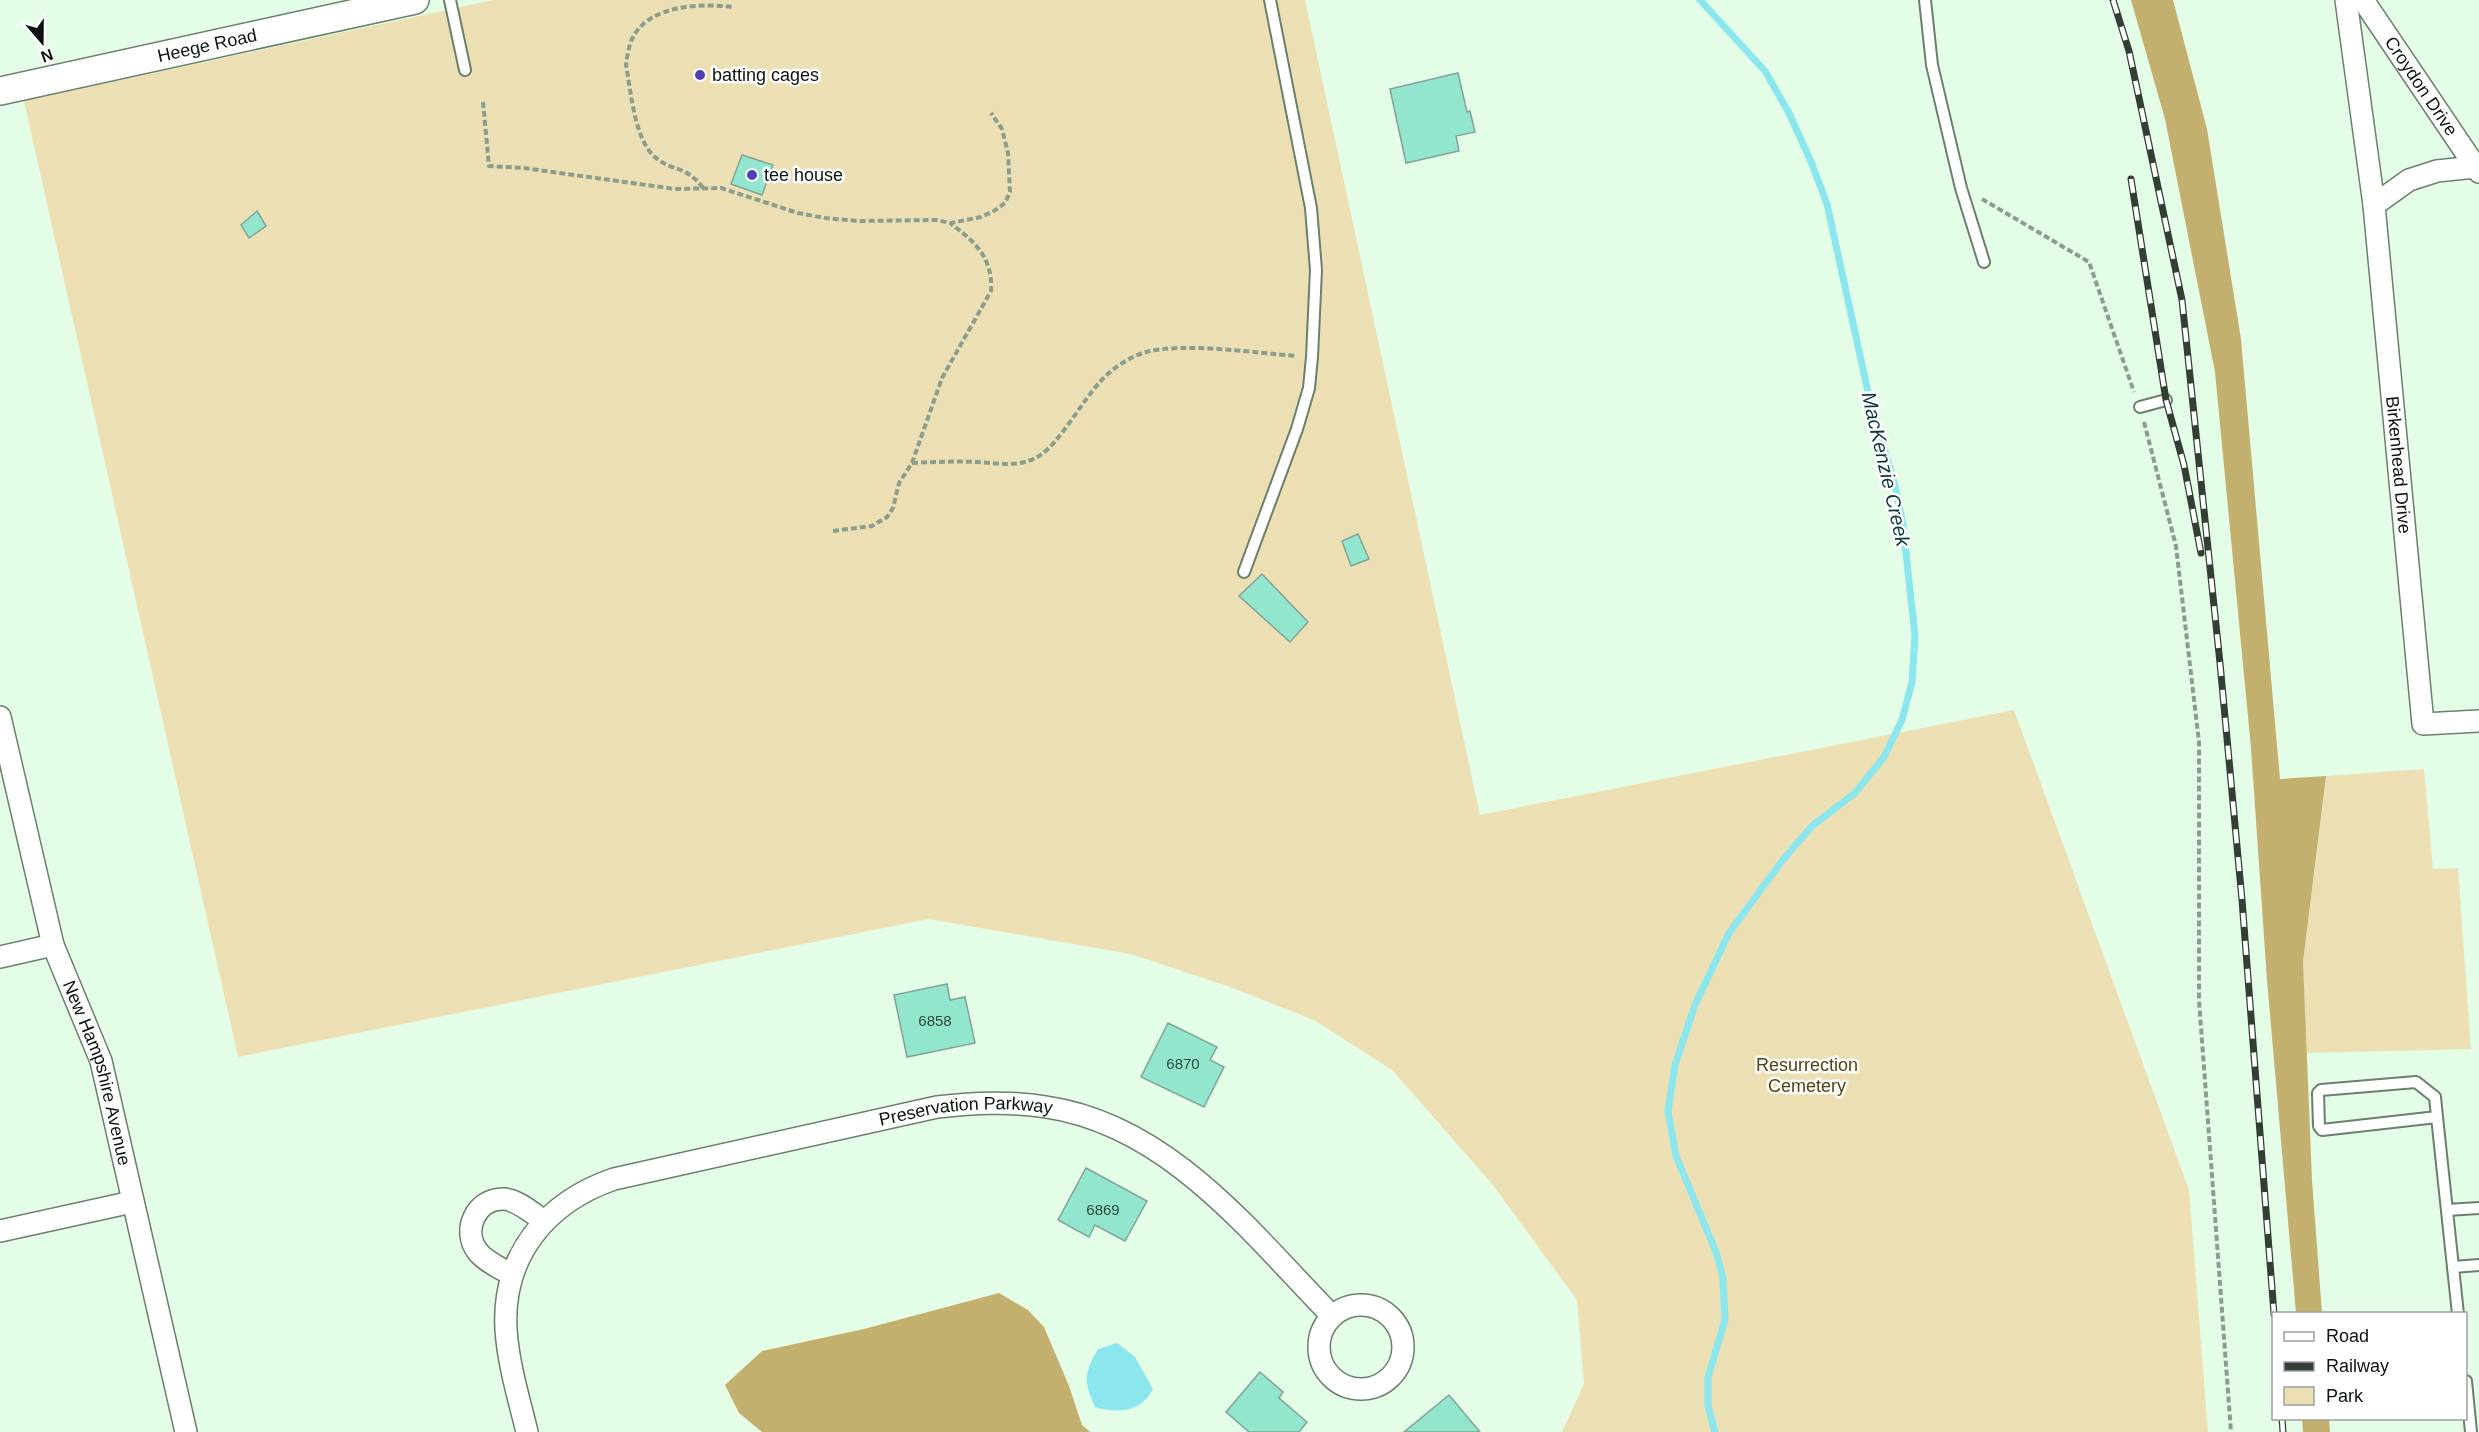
<svg xmlns="http://www.w3.org/2000/svg" width="2479" height="1432" font-family="Arial,sans-serif">
	<style>
		.green { fill: #ecdfb3 }
		.forest { fill: #c3b06e }
		.water { fill: #8be7ed }
		.lines { fill: none; stroke-linecap: round; stroke-linejoin: round }
		.stream { stroke: #8be7ed; stroke-width: 7 }
		.building { fill: #92e6ce; stroke: #82a399; stroke-width: 1.5 }
		.service-casing { stroke: #6a806c; stroke-width: 14 }
		.minor-casing { stroke: #6a806c; stroke-width: 24 }
		.tertiary-casing { stroke: #6a806c; stroke-width: 30 }
		.path { stroke: #8b9d8d; stroke-width: 4; stroke-dasharray: 6 3; stroke-linecap: butt }
		.service { stroke: #fff; stroke-width: 10 }
		.minor { stroke: #fff; stroke-width: 21 }
		.tertiary { stroke: #fff; stroke-width: 27 }
		.rail-casing { stroke: #333f34; stroke-width: 7 }
		.rail { stroke: #fff; stroke-width: 4.5; stroke-dasharray: 14; stroke-linecap: butt }
		.poi-dot { fill: #4e41b8; stroke: #fff; stroke-width: 2 }
		.labels { text-anchor: middle; stroke-width: 5; stroke-linejoin: round; paint-order: stroke }
		.number-label { font-size: 15px; fill: #2d483c }
		.street-label { font-size: 18px; fill: #0b140c; stroke: #fff }
		.poi-label { font-size: 18px; fill: #0b140c; stroke: #fff; text-anchor: start }
		.park-label { font-size: 18px; fill: #52440f; stroke: #fff }
		.water-label { font-size: 20px; font-style: italic; fill: #0c393c; stroke: #fff }
	</style>
	<rect width="100%" height="100%" fill="#e4fde6"/>
	<g class="green">
		<path d="M493,0h812l175,815 534,-105 175,480 19,242h-646l22,-48 -7,-84 -84,-115 -101,-115 -78,-50 -84,-33 -99,-33 -202,-35 -691,138 -214,-956z"/>
		<path d="M2424,769l9,100 25,-1 13,181 -165,4 -3,-91 23,-186z"/>
	</g>
	<g class="forest">
		<path d="M2131,0h42l34,129 34,210 39,440 46,-3 -23,186 9,218 10,133h-26l-29,-333 -16,-232 -36,-376 -50,-253z"/>
		<path d="M999,1293l29,17 16,17 25,59 13,39 8,7h-328l-23,-19 -14,-28 37,-34 102,-22z"/>
		<path d="M2302,1419h27l1,13h-27z"/>
	</g>
	<path class="water" d="M1117,1343l18,14 18,32c-12,23 -35,25 -58,18 -12,-27 -11,-33 3,-58z"/>
	<g class="lines">
		<path class="stream" d="M1700,0l65,71 24,42 23,51 15,40 41,188 27,94 8,39 12,111 -3,46 -10,38 -18,37 -29,36 -43,33 -30,35 -53,72 -34,72 -20,60 -7,46 8,45 40,96 7,26 2,42 -17,57v29l7,26"/>
	</g>
	<g class="building">
		<path d="M1458,73l9,39 3,-1 5,21 -19,4 3,15 -53,12 -16,-74z"/>
		<path d="M742,155l31,10 -11,30 -31,-11z"/>
		<path d="M257,211l9,15 -17,12 -8,-13z"/>
		<path d="M1358,534l11,25 -18,7 -9,-25z"/>
		<path d="M1262,574l46,48 -18,20 -51,-46z"/>
		<path d="M947,984l3,16 15,-3 10,46 -68,14 -13,-62z"/>
		<path d="M1168,1023l49,24 -7,13 14,7 -20,40 -63,-30z"/>
		<path d="M1086,1168l61,33 -22,40 -30,-16 -6,12 -31,-17z"/>
		<path d="M1260,1372l23,20 -4,6 28,24 -8,10h-50l-23,-20z"/>
		<path d="M1449,1395l31,37h-76z"/>
	</g>
	<g class="lines">
		<g class="service-casing">
			<g id="service">
				<path d="M450,0l15,70"/>
				<path d="M1925,0l7,65 29,123 23,74"/>
				<path d="M2140,407l26,-7"/>
				<path d="M1244,572l53,-143 12,-41 3,-31 4,-87 -5,-62 -41,-208"/>
				<path d="M2437,1117l-115,13 -3,-4 -1,-33 3,-3 95,-8 19,15 2,20 21,197"/>
				<path d="M2447,1210l32,-2"/>
				<path d="M2453,1267l26,-2"/>
				<path d="M2466,1381l5,51"/>
			</g>
		</g>
		<g class="minor-casing">
			<g id="minor">
				<path id="s1" d="M2346,0l28,205 49,519 56,-3"/>
				<path id="s2" d="M2363,0l116,172"/>
				<path d="M2374,205l35,-25 28,-9 38,-4"/>
				<path id="s3" d="M0,717l53,228 48,116 85,371"/>
				<path d="M0,957l53,-12"/>
				<path d="M0,1231l132,-29"/>
				<path d="M512,1275c-10,-6 -26,-13 -34,-23 -17,-21 -2,-54 26,-53 14,1 28,14 40,22"/>
				<circle cx="1361" cy="1347" r="42"/>
				<path id="s4" d="M527,1432c-8,-33 -19,-69 -21,-103 -4,-74 41,-127 108,-150l323,-72c37,-4 72,-6 109,0 123,18 205,126 286,209"/>
			</g>
		</g>
		<g class="tertiary-casing">
			<g id="tertiary">
				<path id="s5" d="M0,91l415,-91"/>
			</g>
		</g>
		<g class="path">
			<path d="M483,102l6,64 35,2 151,21 46,-1 77,25 27,5 33,3 78,-1 15,3 30,-6 13,-6 11,-8 5,-11 -2,-39 -6,-24 -11,-16"/>
			<path d="M703,188c-17,-23 -30,-16 -47,-30 -22,-18 -25,-67 -30,-93 1,-9 3,-20 7,-28 17,-32 67,-34 99,-30"/>
			<path d="M1982,199l107,63 45,130"/>
			<path d="M2144,422l32,124 23,196v258l32,432"/>
			<path d="M912,463c22,-1 43,-2 65,-1 21,1 43,6 62,-6 19,-11 44,-56 61,-74 11,-13 29,-25 46,-30 40,-10 109,1 151,4"/>
			<path d="M833,531l39,-5 15,-9 6,-9 6,-25 13,-20 30,-85 49,-87c2,-32 -15,-49 -40,-67"/>
		</g>
		<use href="#service" class="service"/>
		<use href="#minor" class="minor"/>
		<use href="#tertiary" class="tertiary"/>
		<g class="rail-casing">
			<g id="rail">
				<path d="M2113,0l16,51 53,249 38,363 22,237 32,414"/>
				<path d="M2131,179l35,221 18,65 17,88"/>
				<path d="M2282,1418l1,14"/>
			</g>
		</g>
		<use href="#rail" class="rail"/>
	</g>
	<g class="poi-dot">
		<circle cx="700" cy="75" r="6"/>
		<circle cx="752" cy="175" r="6"/>
	</g>
	<g class="labels">
		<g class="number-label">
			<text x="935" y="1026">6858</text>
			<text x="1183" y="1069">6870</text>
			<text x="1103" y="1215">6869</text>
		</g>
		<g class="street-label">
			<text dy="6" stroke="none"><textPath href="#s5" startOffset="212">Heege Road</textPath></text>
			<text dy="6" stroke="none"><textPath href="#s2" startOffset="104">Croydon Drive</textPath></text>
			<text dy="6" stroke="none"><textPath href="#s1" startOffset="468">Birkenhead Drive</textPath></text>
			<text dy="6" stroke="none"><textPath href="#s3" startOffset="370">New Hampshire Avenue</textPath></text>
			<text dy="6" stroke="none"><textPath href="#s4" startOffset="664">Preservation Parkway</textPath></text>
		</g>
		<g class="poi-label">
			<text x="712" y="81">batting cages</text>
			<text x="764" y="181">tee house</text>
		</g>
		<g class="park-label">
			<text x="1807" y="1071">Resurrection<tspan x="1807" dy="21">Cemetery</tspan></text>
		</g>
		<g class="water-label">
			<text transform="translate(1886 469) rotate(77)" y="7">MacKenzie Creek</text>
		</g>
	</g>
	<rect x="2272" y="1312" width="195" height="108" fill="#ffffff" stroke="#9da19e" stroke-width="1.5"/>
	<rect x="2284" y="1332" width="30" height="9" fill="#ffffff" stroke="#9da19e" stroke-width="1.5"/>
	<text x="2326" y="1342" font-size="18" fill="#0b140c">Road</text>
	<rect x="2284" y="1362" width="30" height="9" fill="#333f34" stroke="#9da19e" stroke-width="1.5"/>
	<text x="2326" y="1372" font-size="18" fill="#0b140c">Railway</text>
	<rect x="2284" y="1387" width="30" height="18" fill="#ecdfb3" stroke="#9da19e" stroke-width="1.5"/>
	<text x="2326" y="1402" font-size="18" fill="#0b140c">Park</text>
	<g transform="translate(42 42) rotate(160)" stroke="#ffffff" stroke-width="4.5" paint-order="stroke">
	<path d="M0-4.5L10 22L0 15L-10 22Z" fill="#0b140c"/>
	<text y="-9" font-size="16" font-weight="bold" text-anchor="middle" fill="#0b140c">N</text>
	</g>
</svg>
